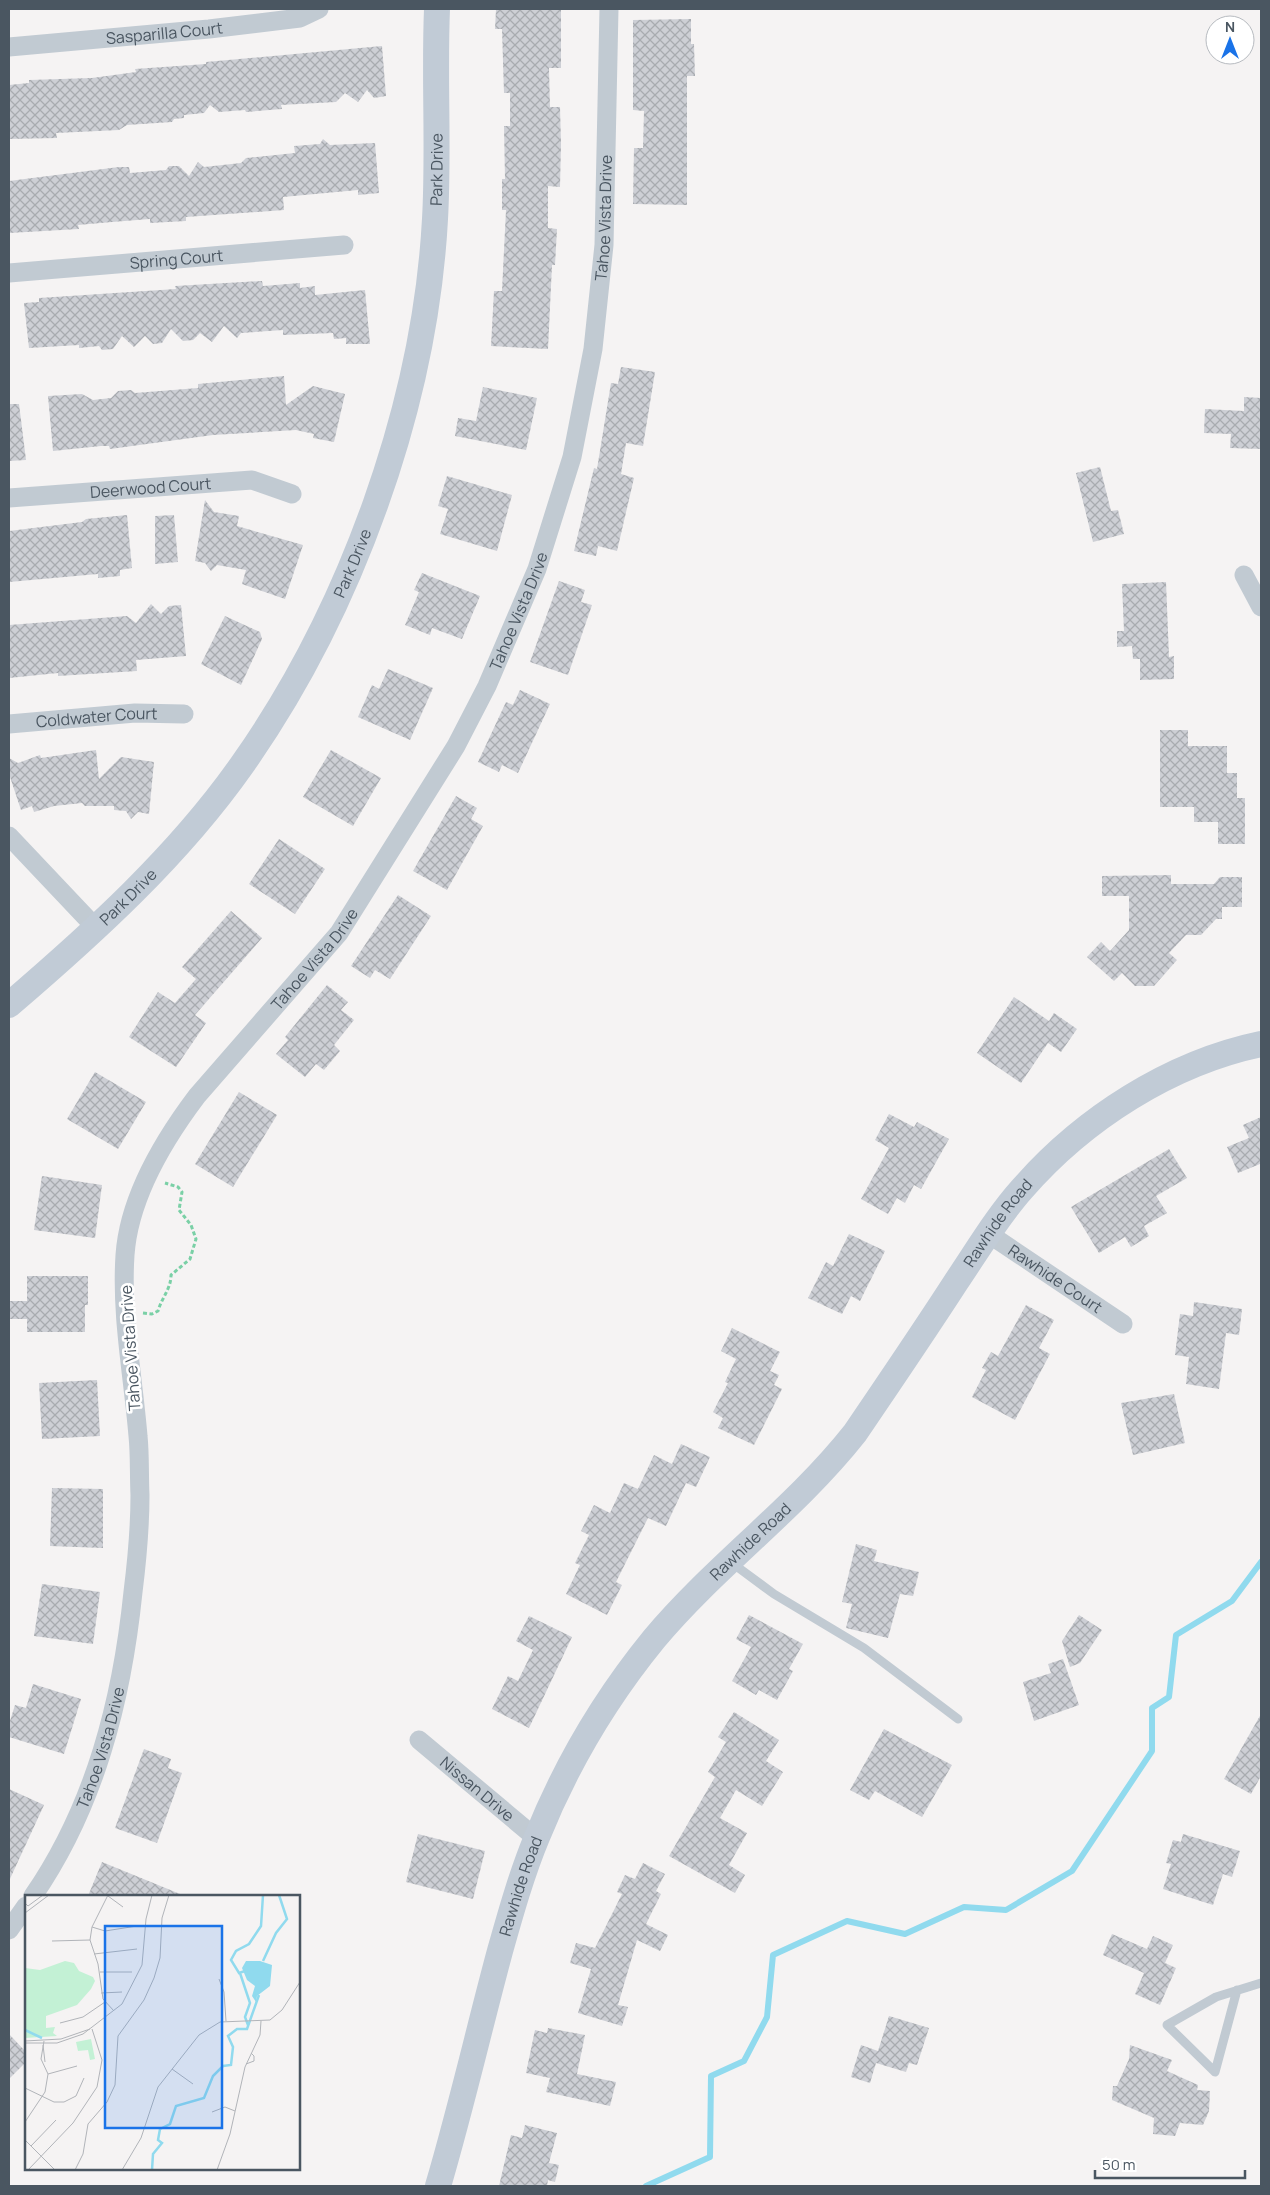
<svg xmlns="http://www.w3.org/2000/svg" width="1270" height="2195" font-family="Manrope,sans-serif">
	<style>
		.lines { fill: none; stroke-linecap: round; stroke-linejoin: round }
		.stream { stroke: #90daee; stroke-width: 6 }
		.building { fill: url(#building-cross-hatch) }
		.path { stroke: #7ad0a6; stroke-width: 3; stroke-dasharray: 4 2.5; stroke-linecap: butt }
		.lane { stroke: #c1cad2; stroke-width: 9 }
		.street { stroke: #c1cad2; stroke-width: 19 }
		.secondary { stroke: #c1cbd6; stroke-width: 26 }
		.labels { text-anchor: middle; stroke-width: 5; stroke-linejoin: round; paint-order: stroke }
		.street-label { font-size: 16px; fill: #4a5661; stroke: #fff }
		.inset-river { fill: none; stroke: #90daee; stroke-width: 2.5 }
		.inset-road { fill: none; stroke: #b1b4b9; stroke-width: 1 }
		.view { fill: #1a73e8; fill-opacity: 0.15; stroke: #1a73e8; stroke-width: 2.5 }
		.inset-edge { fill: none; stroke: #4a5661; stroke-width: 2.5 }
	</style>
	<defs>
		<pattern id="building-cross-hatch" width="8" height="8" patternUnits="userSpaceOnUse" patternTransform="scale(1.25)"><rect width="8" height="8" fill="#cdcfd5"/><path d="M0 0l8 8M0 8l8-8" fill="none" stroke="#a8abb0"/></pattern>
	</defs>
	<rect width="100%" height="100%" fill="#f5f3f3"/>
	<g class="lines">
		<path class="stream" d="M646,2186l64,-29 1,-81 33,-15 23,-44 6,-62 74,-34 58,13 59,-27 42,3 66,-39 80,-120v-43l17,-11 7,-62 56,-34 29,-39"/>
	</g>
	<g class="building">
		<path d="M496,9h65v59h-12l1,39h10l1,37 -1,43 -12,-1v42l9,1 -2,36h-3l-4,84 -57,-3 3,-55h8l4,-81h-4v-31h3l-1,-53h6v-33h-6l-2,-64h-7z"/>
		<path d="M691,19v25h3l1,32h-8v129l-54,-1 1,-56h9l1,-37 -11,-1v-90z"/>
		<path d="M382,46l4,50 -12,2 -7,-8 -9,12 -13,-9 -9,9 -55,3 1,4 -36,3 -1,-2 -26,2 -9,-7 -6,8 -20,2v3l-10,1 -2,3 -45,3 -8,5 -63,3 1,5 -48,1v-54l20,-2v-3l63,-2 44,-6 -1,-3 71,-5v-2z"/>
		<path d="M323,139l7,6 45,-2 4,50 -21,2v-5l-75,7 1,13 -98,7v4l-36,2v-4l-38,3 -34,3 1,4 -70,4v-52l110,-14h10l1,6 36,-3 3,-4h10l10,10 9,-14 6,5 37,-4 5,-5 49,-5 -1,-7 26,-2z"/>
		<path d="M262,281l1,5 37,-3v5l15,-2v9l50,-5 5,54h-24v-6l-12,1 -1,-6 -50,2v-5l-42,3 -4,5 -13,-12 -12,16 -12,-9 -7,7 -10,1 -12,-12 -9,14 -9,1 -8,-8 -11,11 -12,-11 -9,13 -11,1 -3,-4 -20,2v-3l-50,3 -5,-45 15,-1v-4l137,-9 -1,-3z"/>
		<path d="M621,367l34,5 -12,74 -17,-3 -5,31 13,4 -17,73 -19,-5 -2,10 -22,-5 20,-83 3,1 14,-86 7,1z"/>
		<path d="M284,376l2,29 27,-19 32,8 -11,48 -21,-4 1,-4 -18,-4 -83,5 -103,14 -1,-3h-8l-48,5 -5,-55 34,-2 11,6 18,-2 7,-7 13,-1 4,3 63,-5v-4z"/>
		<path d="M483,387l54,11 -11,52 -71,-14 3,-18 18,3z"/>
		<path d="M1244,397l17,1v51l-31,-1 1,-14 -27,-1 1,-24 39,2z"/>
		<path d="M9,404h10l7,56 -17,1z"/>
		<path d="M1100,467l11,44 7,-1 6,24 -31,8 -17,-69z"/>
		<path d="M447,476l65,19 -15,56 -57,-17 8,-25 -10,-3z"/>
		<path d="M205,500l9,12 25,4 -2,10 66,19 -18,54 -43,-15 4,-14 -29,-5 -6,6 -6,-8 -10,-2z"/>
		<path d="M127,515l5,53 -12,2v6l-22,2v-4l-89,8v-51l73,-9 4,-3z"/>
		<path d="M174,515l4,47 -23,2v-48z"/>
		<path d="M422,573l58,23 -18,43 -30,-11 -2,7 -25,-10 14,-33 -5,-2z"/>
		<path d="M559,581l26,9 -4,12 11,3 -24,70 -38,-13z"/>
		<path d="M1166,582l3,75 5,-1v23l-34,1v-21h-7l-1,-13 -15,1v-16h7l-2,-47z"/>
		<path d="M151,604l10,10 8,-8 12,-1 5,51 -50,4 1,11 -79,5v-3l-49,5v-53l118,-9 9,7z"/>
		<path d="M225,616l35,16 2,7 -21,46 -40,-21z"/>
		<path d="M388,669l45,19 -23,52 -52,-23 14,-32 7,4z"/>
		<path d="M520,690l30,14 -32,69 -16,-8 -3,7 -21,-10 28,-60 7,3z"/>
		<path d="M1160,730h28v16h39v27h10v25h8v46h-27v-22h-24v-15h-34z"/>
		<path d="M96,750l3,29 22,-22 33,5 -5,52 -11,-2 -7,7 -5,-8 -12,-1v-4h-29l-3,-3 -28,3 -20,6 -2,-6 -11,4 -12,-36v-16l9,5 22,-8 1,3z"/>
		<path d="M331,750l50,28 -28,48 -50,-29z"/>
		<path d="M456,796l21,12 -6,11 12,7 -36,64 -34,-19z"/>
		<path d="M279,839l46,30 -30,45 -46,-30z"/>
		<path d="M1171,875v9h43l6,-7h22v30h-20v12h-6l-15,16h-15l-17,18 8,7 -23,26h-19l-13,-13 -8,8 -27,-24 14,-15 9,9 19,-21v-34h-27v-20z"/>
		<path d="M398,895l33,21 -41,63 -15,-9 -5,8 -19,-12z"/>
		<path d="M231,911l31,27 -67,77 11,8 -30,44 -47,-30 29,-45 17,11 21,-24 -14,-12z"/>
		<path d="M327,985l21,17 -7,8 13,10 -20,25 6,6 -16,19 -8,-6 -11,13 -29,-23 12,-14 -3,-3z"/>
		<path d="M1014,997l35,24 5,-8 23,16 -16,23 -13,-9 -27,40 -44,-30z"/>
		<path d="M95,1072l51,30 -28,47 -51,-30z"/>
		<path d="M239,1092l38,23 -44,72 -38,-23z"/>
		<path d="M889,1114l25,13 3,-5 32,17 -28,50 -7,-4 -9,18 -8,-5 -9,16 -27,-15 28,-51 -14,-8z"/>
		<path d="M1261,1117v51l-1,-4 -22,9 -11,-26 22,-9 -6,-13z"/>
		<path d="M1169,1149l18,29 -31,18 11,17 -23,13 5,10 -18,11 -6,-10 -26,16 -28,-46z"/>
		<path d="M42,1176l60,9 -7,53 -61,-8z"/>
		<path d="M849,1234l36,17 -25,50 -9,-5 -9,18 -34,-16 18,-36 7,4z"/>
		<path d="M27,1276h61v29h-3v27h-58v-13h-18v-18h18z"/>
		<path d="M1194,1302l48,7 -3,26 -13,-2 -7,56 -33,-5 3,-27 -14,-2 5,-41 13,2z"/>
		<path d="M1026,1305l28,15 -15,28 11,6 -35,66 -43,-23 14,-27 -4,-2 9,-16 7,4z"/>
		<path d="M732,1328l48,24 -10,19 9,4 -5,10 8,4 -28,56 -36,-17 5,-10 -10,-6 15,-29 -3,-1 11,-23 -15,-8z"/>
		<path d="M97,1380l3,56 -58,3 -3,-56z"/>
		<path d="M1174,1394l11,49 -52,12 -12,-52z"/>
		<path d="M681,1444l29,13 -14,30 -10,-4 -20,43 -18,-8 -32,64 6,3 -15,30 -41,-21 14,-29 -5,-2 14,-28 -8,-4 13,-26 16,8 14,-30 14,6 16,-34 18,9z"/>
		<path d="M52,1488l51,1v59l-53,-2z"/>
		<path d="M856,1544l21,6 -3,11 45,11 -6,24 -13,-2 -12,44 -42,-10 6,-24 -10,-2z"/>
		<path d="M42,1584l58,8 -7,52 -59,-8z"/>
		<path d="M749,1615l54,29 -14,25 4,2 -16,29 -18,-10 -3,5 -24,-14 19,-34 -15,-8z"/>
		<path d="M1079,1615l23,15 -22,33 -10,4 -8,-26z"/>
		<path d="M529,1616l43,21 -43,91 -37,-19 16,-33 10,5 15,-31 -17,-9z"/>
		<path d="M1063,1659l16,46 -45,16 -11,-39 28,-9 -3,-9z"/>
		<path d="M33,1684l48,15 -17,55 -55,-17v-13l6,-19 11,3z"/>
		<path d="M734,1712l45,28 -13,21 17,11 -21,34 -26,-16 -16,28 27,15 -18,32 16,10 -10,18 -66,-37 46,-79 -7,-5 18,-30 -8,-5z"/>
		<path d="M1261,1714v62l-10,18 -27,-15z"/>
		<path d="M884,1729l68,36 -30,52 -47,-26 -6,9 -19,-10z"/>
		<path d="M144,1749l27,10 -3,9 14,5 -25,70 -42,-15z"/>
		<path d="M9,1789l35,16 -35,76z"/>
		<path d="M418,1834l67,17 -12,48 -67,-17z"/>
		<path d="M1183,1834l57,17 -8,26 -9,-3 -10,31 -50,-16 8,-25 -5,-1 7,-23 8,2z"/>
		<path d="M102,1862l83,34h-97z"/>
		<path d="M643,1863l22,11 -9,17 5,3 -15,30 22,11 -8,16 -23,-11 -19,65 10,2 -6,19 -44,-13 13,-44 -21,-6 6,-20 19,5 27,-54 -5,-2 8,-17 10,4z"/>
		<path d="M1112,1934l35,15 6,-13 20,9 -8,18 11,5 -16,37 -25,-11 9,-21 -41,-18z"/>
		<path d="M889,2016l40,12 -12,37 -8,-2 -3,9 -30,-9 -6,20 -19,-6 10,-32 17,6z"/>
		<path d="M548,2028l37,7 -8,39 39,8 -6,24 -64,-14 4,-14 -24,-5 9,-43 12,3z"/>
		<path d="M9,2034l17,18v10l-17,17z"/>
		<path d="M1130,2045l42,15 -5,11 31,14 -1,5 13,1 -1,20 -6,14 -23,-2 -5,13 -22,-2 1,-16 -42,-18 1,-14h4l12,-27z"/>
		<path d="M525,2125l32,8 -8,30 10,2 -4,17 -7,-2 -1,6h-48l12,-51 11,3z"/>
	</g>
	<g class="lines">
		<path class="path" d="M143,1313l9,1 6,-3c4,-14 13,-22 13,-36l19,-16 6,-20 -5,-14 -12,-15 3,-18 -4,-5 -13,-4"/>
		<g class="lane">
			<path d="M732,1563l42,31 90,54 94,71"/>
			<path d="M1237,1990l-22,82 -48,-47 49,-28 45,-14"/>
		</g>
		<g class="street">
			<path id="s1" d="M9,47l200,-18 91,-11 19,-9"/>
			<path id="s2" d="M9,273l335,-28"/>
			<path id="s3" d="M9,498l243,-18 40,14"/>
			<path d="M1244,575l17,32"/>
			<path id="s4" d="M9,724l126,-11 49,1"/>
			<path d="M9,836l87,92"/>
			<path id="s5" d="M989,1234l134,90"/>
			<path id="s6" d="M419,1740l117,98"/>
			<path id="s7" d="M33,1896c62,-90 89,-196 100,-304 4,-32 7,-65 7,-97 -1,-20 0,-40 -2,-59 -5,-61 -17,-120 -13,-181 4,-58 38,-114 72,-159l142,-163 117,-187 31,-60 50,-117 35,-112 21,-108 11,-104 5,-236"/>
			<path d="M9,1930l17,-24"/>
		</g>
		<g class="secondary">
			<path id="s8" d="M9,1005c84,-72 169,-149 233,-240 108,-153 183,-359 193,-546 4,-70 -1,-140 2,-210"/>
			<path id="s9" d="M438,2186c23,-78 41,-157 62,-235 11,-39 22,-78 37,-114 29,-72 68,-138 117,-198 62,-74 141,-130 201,-206 34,-50 68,-100 101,-151 21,-31 41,-65 66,-93 61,-70 148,-126 239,-145"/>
		</g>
	</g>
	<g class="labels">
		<g class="street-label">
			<text dy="6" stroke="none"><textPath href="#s1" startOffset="156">Sasparilla Court</textPath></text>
			<text dy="6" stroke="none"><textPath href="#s8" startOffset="971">Park Drive</textPath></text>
			<text dy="6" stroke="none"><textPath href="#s7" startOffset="1829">Tahoe Vista Drive</textPath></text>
			<text dy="6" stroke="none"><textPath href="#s2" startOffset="168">Spring Court</textPath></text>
			<text dy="6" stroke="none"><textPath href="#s3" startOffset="142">Deerwood Court</textPath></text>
			<text dy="6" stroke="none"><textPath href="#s8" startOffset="566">Park Drive</textPath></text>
			<text dy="6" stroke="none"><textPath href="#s7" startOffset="1424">Tahoe Vista Drive</textPath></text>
			<text dy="6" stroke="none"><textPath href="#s4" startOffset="88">Coldwater Court</textPath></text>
			<text dy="6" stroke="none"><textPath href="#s8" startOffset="161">Park Drive</textPath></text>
			<text dy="6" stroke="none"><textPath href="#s7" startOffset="1019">Tahoe Vista Drive</textPath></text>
			<text dy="6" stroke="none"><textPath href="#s9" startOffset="1136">Rawhide Road</textPath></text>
			<text dy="6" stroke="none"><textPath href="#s5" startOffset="80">Rawhide Court</textPath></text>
			<text transform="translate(130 1348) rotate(-94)" y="6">Tahoe Vista Drive</text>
			<text dy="6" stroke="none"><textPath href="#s9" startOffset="731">Rawhide Road</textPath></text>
			<text dy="6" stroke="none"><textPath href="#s7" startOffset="164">Tahoe Vista Drive</textPath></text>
			<text dy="6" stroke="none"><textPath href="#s6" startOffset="76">Nissan Drive</textPath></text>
			<text dy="6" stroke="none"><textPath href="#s9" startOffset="311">Rawhide Road</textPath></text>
		</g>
	</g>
	<g transform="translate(25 1895)">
		<rect width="275" height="275" fill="#f5f3f3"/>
		<path d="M40,66l9,2 5,8 14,6 2,4 -4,8 -14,16 -31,11v12l9,-1 -2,6 4,3 -32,2v-70l15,2z" fill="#c3f1d5"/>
		<path d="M66,144l4,20 -5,1 -2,-10 -10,1 -2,-9z" fill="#c3f1d5"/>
		<path d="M221,66h14l12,4 -2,21 -13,10 -1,6 -4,-6 3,-10 -8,-6 -5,-12z" fill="#90daee"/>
		<path class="inset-river" d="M238,66l13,-28 11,-14 -8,-24M220,76l-6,2 -8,-13 5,-9 13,-7 12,-18 2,-31M215,78l10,30 -5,14 3,8M0,135l17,8M127,275l1,-16 9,-11 -4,-3 2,-11 10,-5 6,-18 28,-8 9,-22 10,-10 8,-1 2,-18 -5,-11 9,-7h10l12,-34"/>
		<path class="inset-road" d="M83,0l-16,32 -2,13 8,24 5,35 11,12M83,1l15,11M1,9l2,2 15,-11M0,18l24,-18M67,32l13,4 32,-5M27,46l38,-1M69,59l43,-5M75,77h32M194,84l5,13 2,29M76,98l21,-1M35,128l23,-6 22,-15M0,146l36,-2 29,-10M0,148h32l26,-9 39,-30 20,-39 4,-46 6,-24M18,150l2,17M221,169l8,-3v-5l-3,-3M147,174l21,15M23,179l29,-8M0,193l29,14h10l12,-6 8,-18M187,217l13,-5 10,4M0,227l20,-30 3,-18 -7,-15 3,-18M0,245l30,30M6,251l25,-26M3,275l45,-47 24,-36 5,-27 -10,-31M50,275l8,-16 5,-30 19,-22 8,-17 3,-49 26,-36 10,-22 6,-20 2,-40 7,-23M97,275l19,-32 17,-51 41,-52 21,-13 50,-2 12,-10 18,-28M192,275l13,-36 15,-67 15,-32 1,-14"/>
		<path class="view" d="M80,31h117v202h-117z"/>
		<rect width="275" height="275" class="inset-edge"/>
	</g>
	<rect width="1270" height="2195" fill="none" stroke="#4a5661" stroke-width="20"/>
	<g transform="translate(1230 40)"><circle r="24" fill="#ffffff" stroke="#b7bbc0"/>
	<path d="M0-4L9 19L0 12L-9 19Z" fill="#1a73e8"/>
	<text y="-8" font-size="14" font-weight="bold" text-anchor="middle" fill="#4a5661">N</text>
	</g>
	<path d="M1095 2170v8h150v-8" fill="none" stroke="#4a5661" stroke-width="2.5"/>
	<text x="1102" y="2170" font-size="15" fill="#4a5661" stroke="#ffffff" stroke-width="4" paint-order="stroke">50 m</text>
</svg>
